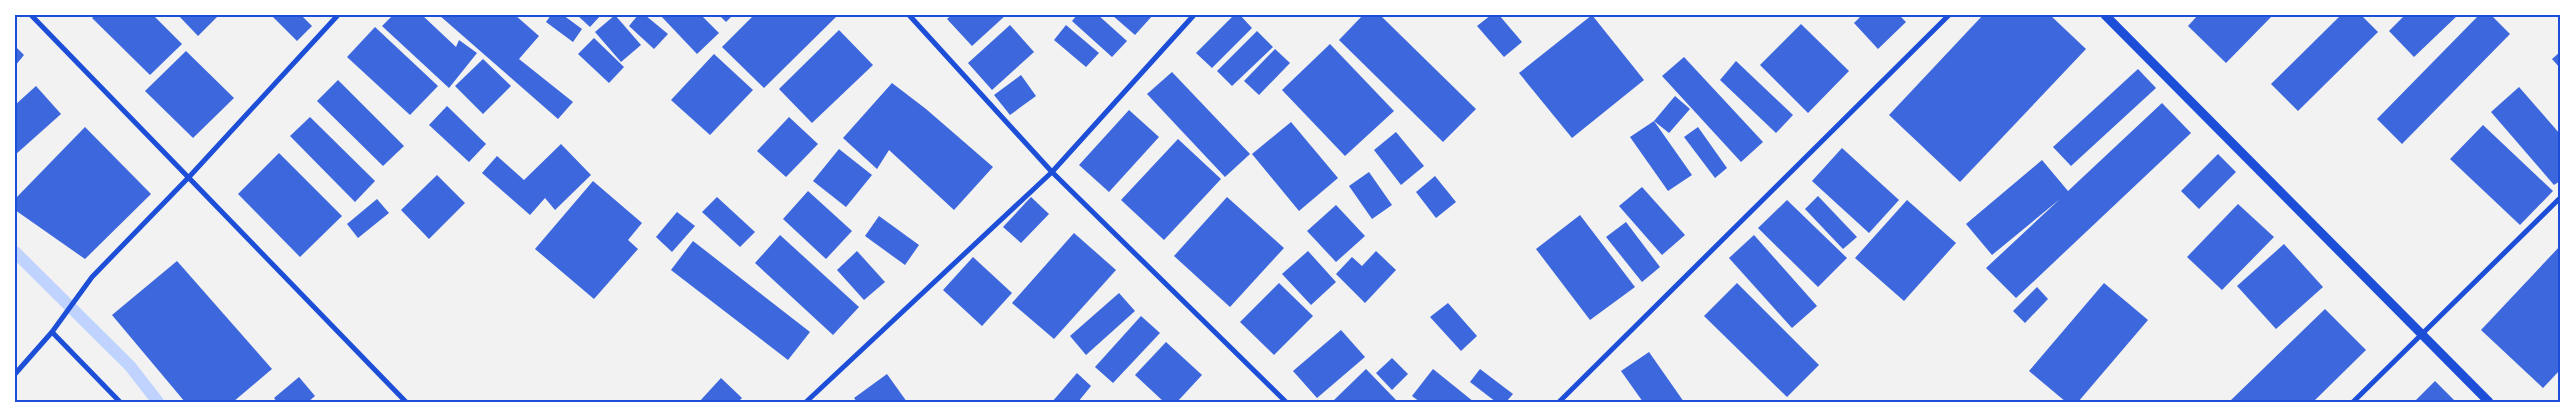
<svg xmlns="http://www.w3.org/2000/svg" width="2575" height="417" font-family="'Public Sans',sans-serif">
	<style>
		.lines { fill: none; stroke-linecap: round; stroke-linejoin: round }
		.stream { stroke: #bfd3fe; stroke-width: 12 }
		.building { fill: #3d67dc }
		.minor { stroke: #1d4ed8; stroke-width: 5 }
		.tertiary { stroke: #1d4ed8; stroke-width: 9 }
		.neatline { fill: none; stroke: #1d4ed8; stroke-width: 2 }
	</style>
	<rect width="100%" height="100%" fill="#f2f2f2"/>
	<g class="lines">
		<path class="stream" d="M15,252l115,114 28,36"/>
	</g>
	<g class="building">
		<path d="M96,15h57l29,29 -32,31 -58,-57z"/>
		<path d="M178,15h41l-21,21z"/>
		<path d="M271,15h30l11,11 -15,15z"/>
		<path d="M393,15h29l34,32 3,-7 18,13 -28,35 -67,-62z"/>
		<path d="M439,15h76l24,21 -20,23 54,43 -15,17z"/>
		<path d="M551,15h12l19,14 -9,13 -27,-20z"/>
		<path d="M577,15h24l-11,12z"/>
		<path d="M615,15l26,30 -20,17 -26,-30z"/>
		<path d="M638,15h7l23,19 -14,15 -25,-23z"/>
		<path d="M660,15h41l18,18 -22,21z"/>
		<path d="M719,15h14l-7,7z"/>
		<path d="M754,15h82l1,1 -73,72 -42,-41z"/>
		<path d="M952,15h54l-34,31 -25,-27z"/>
		<path d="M1077,15h21l29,26 -15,16 -40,-36z"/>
		<path d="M1112,15h41l-18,20z"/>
		<path d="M1234,15h6l12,13 -40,40 -16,-15z"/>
		<path d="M1363,15h17l96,94 -33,33 -104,-102z"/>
		<path d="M1491,15h8l23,27 -18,15 -27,-31z"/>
		<path d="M1592,15l52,65 -72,58 -53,-65z"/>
		<path d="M1862,15h37l7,7 -28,27 -24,-26z"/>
		<path d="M1983,15h67l36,34 -126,133 -71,-67z"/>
		<path d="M2198,15h75l-47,48 -38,-37z"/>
		<path d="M2341,15h20l17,17 -80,79 -27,-27z"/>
		<path d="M2405,15h53l-44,42 -25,-26z"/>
		<path d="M2479,15h12l19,19 -108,110 -25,-25z"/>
		<path d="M1801,24l48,47 -41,42 -48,-48z"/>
		<path d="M1010,25l24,27 -42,38 -24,-27z"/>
		<path d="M1066,25l33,28 -13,14 -32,-27z"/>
		<path d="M375,27l63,59 -28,29 -63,-58z"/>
		<path d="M839,30l34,35 -61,58 -33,-34z"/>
		<path d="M1257,31l16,16 -41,39 -15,-15z"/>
		<path d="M594,38l30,29 -15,16 -31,-29z"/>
		<path d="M1330,44l64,67 -49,45 -63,-66z"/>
		<path d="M15,46l9,9 -9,11z"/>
		<path d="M1275,49l15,14 -31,32 -15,-14z"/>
		<path d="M186,51l48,47 -41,40 -48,-47z"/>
		<path d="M2560,52v16l-8,-9z"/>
		<path d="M714,54l39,36 -43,45 -39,-35z"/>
		<path d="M1684,57l79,85 -22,20 -79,-86z"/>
		<path d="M483,59l28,27 -28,28 -28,-28z"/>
		<path d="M1736,61l57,54 -17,18 -56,-53z"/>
		<path d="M2138,69l18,19 -85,78 -18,-19z"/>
		<path d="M1172,72l78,82 -25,23 -78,-83z"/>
		<path d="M1021,75l15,21 -26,19 -16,-20z"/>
		<path d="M338,80l66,66 -21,20 -66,-65z"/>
		<path d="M892,83l34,26 67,58 -39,43 -65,-60 -12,19 -34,-31z"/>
		<path d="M36,86l25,28 -46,41v-50z"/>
		<path d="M2519,87l41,47v47l-6,4 -63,-73z"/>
		<path d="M1675,96l15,13 -21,24 -15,-12z"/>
		<path d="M2162,103l29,30 -175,165 -30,-30 74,-69 -68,56 -26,-31 76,-64 26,31z"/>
		<path d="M447,106l39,38 -17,18 -40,-37z"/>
		<path d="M1129,110l30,27 -50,55 -30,-27z"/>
		<path d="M310,117l65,64 -20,21 -65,-66z"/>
		<path d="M789,117l29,27 -32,33 -29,-26z"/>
		<path d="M1654,121l38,54 -24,16 -38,-54z"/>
		<path d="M1291,122l47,56 -39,33 -47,-57z"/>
		<path d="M2483,125l70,66 -33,34 -70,-66z"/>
		<path d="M85,127l66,67 -66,65 -70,-49v-11z"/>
		<path d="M1698,127l29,41 -12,10 -31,-41z"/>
		<path d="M1396,132l28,34 -23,19 -27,-35z"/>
		<path d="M1178,139l43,40 -57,61 -43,-40z"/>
		<path d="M561,144l30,31 -36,35 -10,-12 -15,17 -48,-42 15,-17 27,24z"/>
		<path d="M1842,148l57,52 -30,33 -57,-52z"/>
		<path d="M839,149l33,26 -26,32 -33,-26z"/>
		<path d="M279,153l63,63 -42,41 -62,-63z"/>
		<path d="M2218,154l18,18 -37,37 -18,-18z"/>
		<path d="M1369,172l23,33 -20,14 -23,-33z"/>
		<path d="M437,175l28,28 -36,36 -28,-29z"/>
		<path d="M1435,176l21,26 -20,16 -20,-26z"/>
		<path d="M593,181l49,42 -14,17 10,9 -44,50 -59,-50z"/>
		<path d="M1642,187l43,48 -23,20 -43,-49z"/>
		<path d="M808,191l44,40 -26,28 -43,-40z"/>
		<path d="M1818,196l39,41 -14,12 -38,-40z"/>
		<path d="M717,197l38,35 -15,15 -38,-35z"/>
		<path d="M1031,197l18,17 -28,29 -18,-16z"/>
		<path d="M1227,197l57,51 -54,59 -56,-51z"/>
		<path d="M377,199l12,14 -31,25 -11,-14z"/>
		<path d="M1787,200l60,58 -29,29 -60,-59z"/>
		<path d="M1907,200l49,43 -52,58 -49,-43z"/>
		<path d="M2238,204l36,33 -52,53 -35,-33z"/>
		<path d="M1336,205l29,31 -29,26 -29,-31z"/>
		<path d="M677,212l18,14 -23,26 -16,-15z"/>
		<path d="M1580,215l55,72 -45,33 -54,-71z"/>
		<path d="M879,216l40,29 -14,20 -40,-29z"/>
		<path d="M1626,222l34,45 -18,15 -36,-45z"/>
		<path d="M1074,233l42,37 -62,69 -42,-36z"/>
		<path d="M780,235l79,72 -26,28 -78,-72z"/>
		<path d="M1754,235l63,71 -25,22 -63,-70z"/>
		<path d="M693,241l117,91 -22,28 -117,-90z"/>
		<path d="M2284,244l39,43 -47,42 -39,-43z"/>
		<path d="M2560,246v124l-17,18 -62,-58z"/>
		<path d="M857,251l28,31 -21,18 -27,-30z"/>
		<path d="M1308,251l28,31 -25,23 -29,-31z"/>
		<path d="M1376,251l20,19 -31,33 -29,-29 16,-17 10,9z"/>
		<path d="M973,257l39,36 -30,33 -39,-36z"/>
		<path d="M177,261l95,108 -39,33h-48l-73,-87z"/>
		<path d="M1279,283l34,33 -39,39 -34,-33z"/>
		<path d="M1737,283l82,82 -32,32 -83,-81z"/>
		<path d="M2104,283l44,37 -70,82h-12l-37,-31z"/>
		<path d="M2037,287l11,12 -23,24 -12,-12z"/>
		<path d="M1119,293l16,18 -49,44 -16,-19z"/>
		<path d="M1448,303l29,33 -16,15 -31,-34z"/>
		<path d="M2325,309l41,41 -53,52h-84z"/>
		<path d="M1141,316l19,17 -47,50 -18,-16z"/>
		<path d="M1341,330l24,27 -48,41 -24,-27z"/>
		<path d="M1166,342l36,33 -25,27h-13l-29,-27z"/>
		<path d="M1649,352l35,50h-41l-22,-31z"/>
		<path d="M1392,358l16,16 -16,16 -16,-17z"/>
		<path d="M1366,369l32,33h-64l-1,-1z"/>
		<path d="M1433,369l41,33h-54l-8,-6z"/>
		<path d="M1480,369l33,25 -7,8h-10l-26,-20z"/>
		<path d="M1077,373l14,13 -13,16h-26z"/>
		<path d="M887,374l20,28h-50l-3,-4z"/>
		<path d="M299,377l16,19 -7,6h-31l-3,-4z"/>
		<path d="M721,378l21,20 -4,4h-39z"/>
		<path d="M2435,381l21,21h-42z"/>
	</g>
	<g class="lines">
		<g class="minor">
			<path d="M31,15l375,387"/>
			<path d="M909,15l143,157 234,230"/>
			<path d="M52,332l68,70"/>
			<path d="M15,374l37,-42 40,-55 97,-100 149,-162"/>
			<path d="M806,402l246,-230 142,-157"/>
			<path d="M1559,402l390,-387"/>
			<path d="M2353,402l207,-204"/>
		</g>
		<path class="tertiary" d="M2105,15l384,387"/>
	</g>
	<rect width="2575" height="417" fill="none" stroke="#ffffff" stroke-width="32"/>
	<rect x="16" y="16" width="2543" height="385" class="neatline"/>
</svg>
